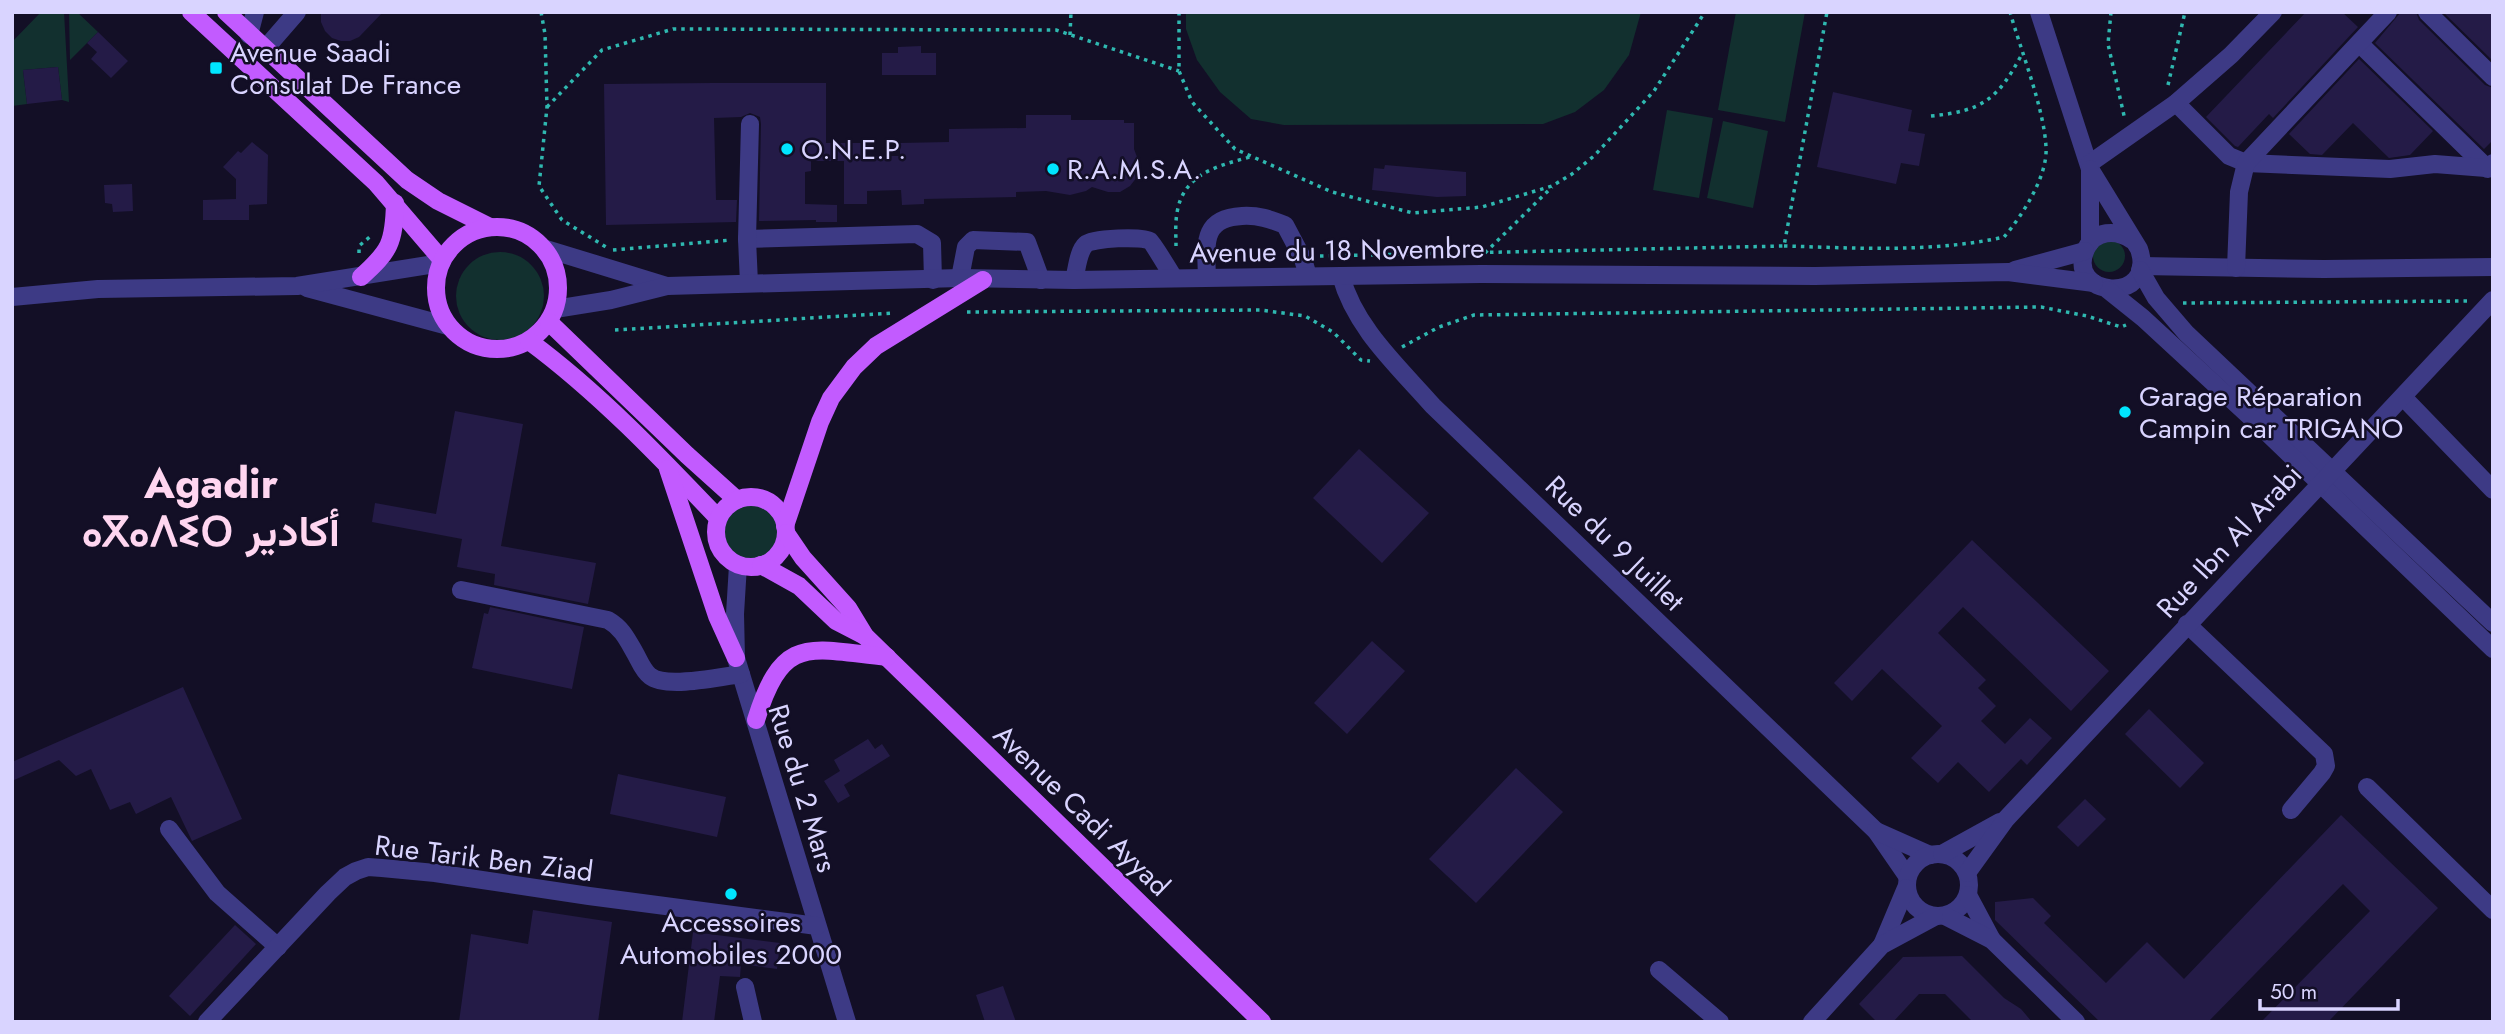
<svg xmlns="http://www.w3.org/2000/svg" width="2505" height="1034" font-family="Jost,Vazirmatn,'Noto Sans Tifinagh',sans-serif">
	<style>
		.green { fill: #12302f }
		.building { fill: #241b47 }
		.lines { fill: none; stroke-linecap: round; stroke-linejoin: round }
		.path { stroke: #2fb8b0; stroke-width: 3.5; stroke-dasharray: 3.5 5; stroke-linecap: butt }
		.minor { stroke: #3d3a85; stroke-width: 18 }
		.major { stroke: #c25bff; stroke-width: 18 }
		.poi-dot { fill: #00e5ff; stroke: #130f26; stroke-width: 2.5 }
		.labels { text-anchor: middle; stroke-width: 5; stroke-linejoin: round; paint-order: stroke }
		.poi-label { font-size: 28px; fill: #d9d4ff; stroke: #130f26; text-anchor: start }
		.street-label { font-size: 28px; fill: #d9d4ff; stroke: #130f26 }
		.town-label { font-size: 42px; font-weight: bold; fill: #ffd6f0; stroke: #130f26 }
	</style>
	<rect width="100%" height="100%" fill="#130f26"/>
	<g class="green">
		<path d="M41,12h23l5,90 -7,-2 -4,-33 -35,3 4,34 -15,2v-64z"/>
		<path d="M69,12h8l21,20 -28,28z"/>
		<path d="M1186,12h455l-12,43 -25,35 -29,22 -32,12 -259,1 -33,-6 -31,-27 -23,-32 -11,-31z"/>
		<path d="M1736,12h69l-20,110 -67,-12z"/>
		<path d="M1667,110l46,8 -14,80 -46,-8z"/>
		<path d="M1723,121l45,10 -15,77 -46,-10z"/>
		<circle cx="2109" cy="256" r="16"/>
		<circle cx="500" cy="296" r="44"/>
		<circle cx="752" cy="532" r="30"/>
	</g>
	<g class="building">
		<path d="M321,12h62l-24,25 -9,4h-9l-9,-3 -7,-7 -4,-9z"/>
		<path d="M2306,12h36l16,15 -85,91 -4,-4 -31,33 -3,-1 -29,-29z"/>
		<path d="M2401,12h15l3,8 66,65 8,3v52l-9,9 -109,-106z"/>
		<path d="M2443,12h50v49z"/>
		<path d="M98,32l30,29 -17,17 -20,-19 6,-7 -10,-9z"/>
		<path d="M921,46v7h15v22h-54v-22h16v-6z"/>
		<path d="M2359,59l74,72 -23,24 -21,3 -36,-35 -31,32 -12,-1 -21,-20z"/>
		<path d="M58,67l4,33 -35,4 -4,-34z"/>
		<path d="M713,83h113v60h40v13h34v-13l49,-1v-13l77,-1v-13h45v5h53v3h10v26l6,16 -3,12 -7,9 -10,6h-12l-16,-5 -6,4 -16,4 -24,-4 -30,1v5l-92,2v5l-22,1 -1,-15 -34,1v13h-23v-43h-33v10l-6,1v32l32,1v17h-21v-2l-57,1 2,-97 -1,-7 -10,-4 -9,4 -27,1 2,82h21l-1,22 -130,3 -2,-141z"/>
		<path d="M1833,92l79,18 -4,21 17,3 -6,32 -18,-3 -5,21 -79,-17z"/>
		<path d="M252,142l16,13 -1,49 -18,1v15h-46v-20l33,-1v-20l-13,-12 15,-16 3,2z"/>
		<path d="M1385,165l81,7v24l-29,1 -65,-7 2,-22 10,1z"/>
		<path d="M132,184l1,27 -20,1 -1,-8 -7,-1 -1,-18z"/>
		<path d="M455,411l68,13 -22,122 95,17 -8,41 -94,-19 1,-11 -38,-7 5,-28 -90,-17 3,-19 61,11z"/>
		<path d="M1359,449l70,64 -47,50 -69,-65z"/>
		<path d="M1972,540l137,131 -38,40 -108,-104 -25,26 48,47 -8,8 18,18 -15,15 24,23 25,-26 22,20 -25,27 -6,-6 -32,33 -31,-30 -20,21 -27,-25 31,-32 -60,-57 -30,32 -18,-18z"/>
		<path d="M490,607l94,20 -12,62 -100,-21 12,-55 4,1z"/>
		<path d="M1372,641l33,30 -58,63 -33,-31z"/>
		<path d="M183,687l59,132 -50,22 -21,-44 -35,17 -6,-12 -20,8 -19,-41 -15,7 -17,-16 -47,21v-19z"/>
		<path d="M2149,709l55,54 -24,25 -55,-54z"/>
		<path d="M868,739l7,10 7,-5 8,12 -46,29 6,11 -12,7 -14,-22 16,-10 -6,-11z"/>
		<path d="M1516,768l47,44 -87,91 -47,-44z"/>
		<path d="M618,774l108,23 -9,40 -107,-23z"/>
		<path d="M2085,799l21,20 -28,28 -21,-20z"/>
		<path d="M2341,815l97,93 -110,114h-67l109,-111 -27,-27 -135,138h-108l-105,-102v-18l38,-4 18,18 -7,7 62,60 41,-41 37,37z"/>
		<path d="M533,910l79,12 -14,100h-139l12,-88 57,10z"/>
		<path d="M235,925l21,19 -66,72 -21,-20z"/>
		<path d="M693,932l87,11 -3,26 -36,-5 -1,13 -20,-1 -6,46h-32z"/>
		<path d="M1962,956l42,42 17,11 11,13h-59l-28,-28h-26l-26,28h-16l-18,-18 44,-47z"/>
		<path d="M1003,986l13,36h-31l-9,-27z"/>
	</g>
	<g class="lines">
		<g class="path">
			<path d="M541,12l4,22 2,73 -8,79 23,34 44,27"/>
			<path d="M1179,12v59l13,31 43,47 97,43 81,21 69,-6 70,-21 20,-12 22,-18 60,-65 51,-79"/>
			<path d="M2111,12l-3,32 17,76"/>
			<path d="M1070,35l1,-23"/>
			<path d="M2168,85l17,-73"/>
			<path d="M547,107l55,-57 71,-21 383,1 123,41"/>
			<path d="M1931,116c52,-5 67,-17 91,-62"/>
			<path d="M1176,246c0,-10 -1,-22 1,-33 6,-39 40,-47 73,-56"/>
			<path d="M1784,246c72,2 148,7 220,-9 18,-21 44,-61 42,-90 -2,-39 -25,-96 -36,-135"/>
			<path d="M613,250l118,-10"/>
			<path d="M359,253v-7l13,-11"/>
			<path d="M1485,253l67,-66"/>
			<path d="M1320,256l464,-10 43,-234"/>
			<path d="M2183,303l286,-2"/>
			<path d="M967,312l293,-2 45,6 28,16 28,28 9,1"/>
			<path d="M615,330l278,-17"/>
			<path d="M1402,347l37,-20 35,-12 567,-8 46,9 34,11 5,-2"/>
		</g>
		<g class="minor">
			<path d="M2039,12l51,157 49,80c19,56 -75,49 -53,0 9,-19 30,-20 46,-9"/>
			<path d="M2427,12l66,65"/>
			<path d="M249,35l6,-23"/>
			<path d="M2360,44l128,125"/>
			<path d="M264,50l33,-38"/>
			<path d="M2176,103l53,53 17,7 144,6 45,-5 51,4 7,-5"/>
			<path d="M2089,164l87,-61 55,-48 42,-43"/>
			<path d="M747,239l170,-5 15,9 1,37"/>
			<path d="M2090,243v-74"/>
			<path d="M543,248l124,38"/>
			<path d="M2141,266l183,3 169,-2"/>
			<path d="M2236,268l3,-76 7,-29 142,-151"/>
			<path d="M2015,270l70,-19"/>
			<path d="M2140,270l16,28 30,35 307,290"/>
			<path d="M1341,276c14,52 57,90 92,130l443,425 31,45"/>
			<path d="M1207,277c-1,-32 -6,-59 35,-61 16,-1 28,3 43,9l18,34 5,17"/>
			<path d="M960,278l6,-31 7,-7 54,2 14,38"/>
			<path d="M1074,280c3,-11 4,-29 12,-36 6,-6 58,-8 64,-3 3,2 20,31 24,37"/>
			<path d="M749,283l-2,-44 3,-115"/>
			<path d="M307,288l141,38"/>
			<path d="M2108,290l35,28 116,107 234,224"/>
			<path d="M12,297l86,-8 199,-3 144,-23"/>
			<path d="M555,309l56,-9 56,-14 293,-8 114,2 407,-6 334,2 193,-4 86,11"/>
			<path d="M2403,397l90,93"/>
			<path d="M738,565l-3,49 1,44 111,364"/>
			<path d="M461,590l147,30c14,8 19,19 27,33 4,7 8,18 15,23 16,13 70,1 91,-2"/>
			<path d="M2187,624l137,130 2,12 -4,7 -31,37"/>
			<path d="M2367,787l126,123"/>
			<path d="M169,829l48,64 61,54"/>
			<path d="M1876,831l54,24"/>
			<circle cx="1938" cy="885" r="31"/>
			<path d="M1942,854l58,-32"/>
			<path d="M1967,873l39,-54 487,-519"/>
			<path d="M1968,895l24,45"/>
			<path d="M1945,916l47,24 84,82"/>
			<path d="M1882,945l24,-57"/>
			<path d="M1659,970l61,52"/>
			<path d="M745,987l8,35"/>
			<path d="M207,1022l121,-129 17,-16 11,-6 12,-4 14,1 53,5 154,23 228,30"/>
			<path d="M1812,1022l70,-77 52,-28"/>
		</g>
		<g class="major">
			<path d="M191,12l185,171 66,77"/>
			<path d="M226,12l181,168 31,21 52,26"/>
			<circle cx="497" cy="288" r="61"/>
			<path d="M361,277c29,-26 33,-34 34,-74"/>
			<path d="M549,322l138,133 50,45"/>
			<path d="M529,341c69,51 130,115 189,177"/>
			<path d="M668,469l49,147 19,42"/>
			<circle cx="751" cy="532" r="35"/>
			<path d="M785,526l35,-104 11,-24 23,-31 22,-21 107,-66"/>
			<path d="M786,533l17,25 45,50 17,28 397,386"/>
			<path d="M761,565l38,21 37,35 29,15"/>
			<path d="M756,720c27,-87 53,-71 131,-63"/>
		</g>
	</g>
	<g class="poi-dot">
		<rect x="209" y="61" width="14" height="14" rx="3.5"/>
		<circle cx="787" cy="149" r="7"/>
		<circle cx="1053" cy="169" r="7"/>
		<circle cx="2125" cy="412" r="7"/>
		<circle cx="731" cy="894" r="7"/>
	</g>
	<g class="labels">
		<g class="poi-label">
			<text x="230" y="62">Avenue Saadi<tspan x="230" dy="32">Consulat De France</tspan></text>
			<text x="801" y="159">O.N.E.P.</text>
			<text x="1067" y="179">R.A.M.S.A.</text>
			<text x="2139" y="406">Garage Réparation<tspan x="2139" dy="32">Campin car TRIGANO</tspan></text>
			<text x="731" y="932" text-anchor="middle">Accessoires<tspan x="731" dy="32">Automobiles 2000</tspan></text>
		</g>
		<g class="street-label">
			<text transform="translate(1337 250) rotate(-1)" y="10">Avenue du 18 Novembre</text>
			<text transform="translate(2229 541) rotate(-47)" y="10">Rue Ibn Al Arabi</text>
			<text transform="translate(1615 543) rotate(44)" y="10">Rue du 9 Juillet</text>
			<text transform="translate(803 788) rotate(73)" y="10">Rue du 2 Mars</text>
			<text transform="translate(1082 810) rotate(44)" y="10">Avenue Cadi Ayyad</text>
			<text transform="translate(484 858) rotate(7)" y="10">Rue Tarik Ben Ziad</text>
		</g>
		<g class="town-label">
			<text x="211" y="498">Agadir<tspan x="211" dy="48">ⴰⴳⴰⴷⵉⵔ أكادير</tspan></text>
		</g>
	</g>
	<rect width="2505" height="1034" fill="none" stroke="#d9d4ff" stroke-width="28"/>
	<path d="M2260 999v10h138v-10" fill="none" stroke="#d9d4ff" stroke-width="3.5"/>
	<text x="2270" y="999" font-size="21" fill="#d9d4ff" stroke="#130f26" stroke-width="5" paint-order="stroke">50 m</text>
</svg>
